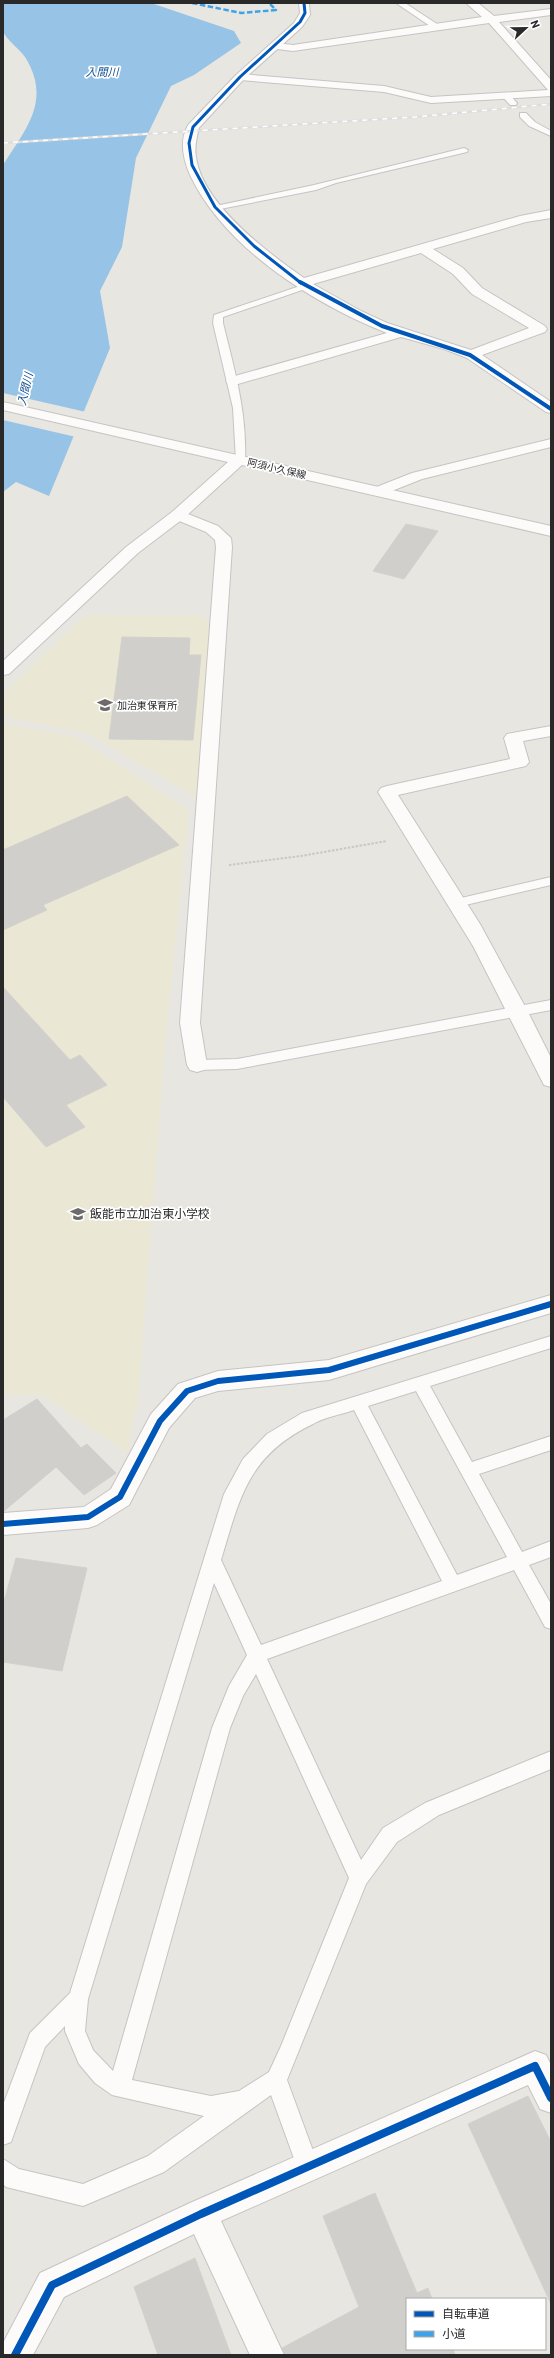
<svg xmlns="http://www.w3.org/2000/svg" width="554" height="2358" font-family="Barlow,'Noto Sans JP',sans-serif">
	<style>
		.education { fill: #eae7d5 }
		.water { fill: #97c4e6 }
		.pier { fill: #e8e6e0 }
		.building { fill: #d0cfcb; stroke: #d3d1cc }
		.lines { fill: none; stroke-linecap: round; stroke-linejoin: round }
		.service-casing { stroke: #c5c4c5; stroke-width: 2 }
		.minor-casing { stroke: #c5c4c5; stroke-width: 2 }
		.tertiary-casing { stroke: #c5c4c5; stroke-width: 2 }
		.path { stroke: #c8c8c7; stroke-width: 2; stroke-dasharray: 2.5 1.5; stroke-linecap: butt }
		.service { fill: #fcfbfa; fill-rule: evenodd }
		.minor { fill: #fcfbfa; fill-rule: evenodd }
		.tertiary { fill: #fcfbfa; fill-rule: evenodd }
		.rail-casing { stroke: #dedede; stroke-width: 2.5 }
		.rail { stroke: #fff; stroke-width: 1.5; stroke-dasharray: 5; stroke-linecap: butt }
		.quiet { stroke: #3ea3eb; stroke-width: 2.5; stroke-dasharray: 5.5 2.5; stroke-linecap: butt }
		.cycleway-far3-casing { stroke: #fff; stroke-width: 4.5 }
		.cycleway-far2-casing { stroke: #fff; stroke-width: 5.5 }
		.cycleway-far1-casing { stroke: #fff; stroke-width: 9 }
		.cycleway-casing { stroke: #fff; stroke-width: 10 }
		.cycleway-far3 { stroke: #0057b8; stroke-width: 3 }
		.cycleway-far2 { stroke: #0057b8; stroke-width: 4 }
		.cycleway-far1 { stroke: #0057b8; stroke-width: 6 }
		.cycleway { stroke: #0057b8; stroke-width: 8 }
		.labels { text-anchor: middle; stroke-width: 3.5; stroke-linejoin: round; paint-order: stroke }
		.far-street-label { font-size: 10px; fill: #292929; stroke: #fff }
		.far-poi-label { font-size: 10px; fill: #292929; stroke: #fff; text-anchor: start }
		.far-water-label { font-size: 11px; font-style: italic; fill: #145192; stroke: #fff }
		.poi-label { font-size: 12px; fill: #292929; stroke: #fff; text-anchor: start }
	</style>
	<rect width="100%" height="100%" fill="#e8e6e0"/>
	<g class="education">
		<path d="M86,615l116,1 10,11 -11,173 -114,-67 -84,-17v-22z"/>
		<path d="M3,723l73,14 113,73 -23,224 -28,366 -11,53 -84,-58h-40z"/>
	</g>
	<path class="water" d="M3,3h148l83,28 7,12 -47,32 -23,11 -35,72 -14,89 -22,44 10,57 -61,148 -33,-14 -13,10v-327c23,-36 49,-65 22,-108 -6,-9 -19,-17 -22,-26 -2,-8 0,-20 0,-28z"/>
	<path class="pier" d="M3,393l83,19 -10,25 -73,-17z"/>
	<g class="building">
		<path d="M406,524l32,7 -34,48 -31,-8z"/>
		<path d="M122,637l68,1 -1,17h12l-8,85 -84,-1z"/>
		<path d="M127,796l52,49 -136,60 4,5 -44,20v-80z"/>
		<path d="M3,987l67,73 10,-5 27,30 -41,20 19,22 -39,20 -43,-50z"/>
		<path d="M37,1399l44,49 6,-4 29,29 -32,22 -28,-28 -53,45v-92z"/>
		<path d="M16,1558l71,10 -25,103 -59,-9v-57z"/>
		<path d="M528,2096l23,46v162l-83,-180z"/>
		<path d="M375,2193l42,100 11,-5 4,11h-25v50h46l2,6h-170l-3,-7 77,-41 -36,-91z"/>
		<path d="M195,2258l36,97h-73l-24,-68z"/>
	</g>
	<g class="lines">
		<g class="service-casing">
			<g id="service">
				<path d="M396,3h9l35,23 -7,2z"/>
				<path d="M503,94h6l8,9 -1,2h-6l-8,-9z"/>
				<path d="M520,113h6l9,9 16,9v5l-22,-10 -9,-9z"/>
				<path d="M464,148l4,2 -1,2 -131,31 -20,7 -101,20 -4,-3 103,-22z"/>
				<path d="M303,285l8,2 -88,30v6c11,45 24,89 22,136l-5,3 -4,-1 -3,-53 -20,-85 1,-8z"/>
				<path d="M551,877v8l-94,22 -7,-4 7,-4z"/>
				<path d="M551,1000v10l-314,59 -40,1 -5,-1 -2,-4 2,-4 5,-1 40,-1z"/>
				<path d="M551,1336v12l-121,38 42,76 79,-26v14l-72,24 43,78 29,-11v16l-22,8 22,39v25l-6,-2 -31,-57 -247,89 94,201 22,-32 42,-25 126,-52v18l-112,46 -42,27 -31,42 -79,196 32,87 -3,8 -8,3 -8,-3 -29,-80 -107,77 -81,34 -77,-19 -3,-3v-25l16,10 64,15 65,-28 56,-40 -92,-21 -17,-12 -16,-19 -14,-33v-5l-20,21 -34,95 -8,3v-40l27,-72 40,-40 154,-499 19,-35 24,-25 35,-21zM416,1391l91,166 -50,18 -89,-169zM354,1410l88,171 -181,64 -40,-85c19,-63 27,-105 92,-136 12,-7 27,-9 41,-14zM214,1583l33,72 -18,31 -17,42 -99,343 -20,-21 -8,-19 3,-32zM256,1674l93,204 -68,168 -12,26 -30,19 -28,5 -79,-16 98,-352 13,-32z"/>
			</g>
		</g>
		<g class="minor-casing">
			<g id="minor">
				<path d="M466,3h12l16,13 57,-7v6l-52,7 52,58v16l-120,7 -47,-11 -144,-12 -6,-3 6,-3 144,12 47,11 117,-7 -59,-67 -196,28 -16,-2 -6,-3 6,-3 16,2 189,-28z"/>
				<path d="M193,123l6,4c-2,10 -5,20 -3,30 6,47 72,96 108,121l216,-62 31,-6v8l-25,4 -93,27 30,19 19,20 63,38 2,3 -2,3 -63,23 69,47v11l-5,-1 -79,-54 -23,-9 -43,-12 -163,47h-10l-2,-3 2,-3 159,-45c-73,-29 -161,-84 -196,-156 -7,-15 -13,-37 -2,-53zM421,253l32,21 19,20 57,34 -58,22 -84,-27 -26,-12 -48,-27z"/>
				<path d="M551,439v8l-129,32 -43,17 -8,-5 3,-3 38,-15z"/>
				<path d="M178,510l40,16 13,12 1,9 -32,476 7,42 -3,5 -7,2 -7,-2 -3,-5 -7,-42 36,-476 -1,-7 -9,-8 -34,-14 -2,-3 2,-3z"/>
				<path d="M551,726v10l-28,5 6,21 -3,4 -128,29 82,129 48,88 23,46v29l-7,-2 -71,-139 -95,-154 3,-4 6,-2 123,-27 -6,-21 3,-4z"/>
				<path d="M551,1295v18l-222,67 -111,11 -23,7 -26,30 -40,77 -32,20 -9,3 -85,7v-22l81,-6 27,-18 40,-75 27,-30 40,-13 111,-11z"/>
				<path d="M535,2051l11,4 5,10v48l-11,-4 -12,-24 -307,136 63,134h-34l-56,-121 -130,63 -31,58h-30v-12l37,-70 150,-70z"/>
			</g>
		</g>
		<g class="tertiary-casing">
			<g id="tertiary">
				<path d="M299,3h10l1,12 -8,12 -58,52 -47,51h-8l-2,-3 2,-3 47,-49 58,-52 6,-10z"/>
				<path d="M3,402l548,124v10l-309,-71 -58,53 -46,35 -129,121 -6,1v-14l123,-114 46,-35 56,-50 -225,-52z"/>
			</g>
		</g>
		<path class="path" d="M229,865l72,-9 86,-15"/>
		<use href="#service" class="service"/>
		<use href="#minor" class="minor"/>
		<use href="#tertiary" class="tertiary"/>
		<g class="rail-casing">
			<path id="rail" d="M3,143l412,-26 136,-13"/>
		</g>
		<use href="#rail" class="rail"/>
		<path class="quiet" d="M192,3l49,10 35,-3 -7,-7"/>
		<g class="cycleway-far3-casing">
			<path id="cycleway-far3" d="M301,283l-47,-37 -39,-39 -23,-42 -3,-22 4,-16 47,-50 60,-55 5,-9 -1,-10"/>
		</g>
		<g class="cycleway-far2-casing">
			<path id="cycleway-far2" d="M300,282l82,44 88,29 81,54"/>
		</g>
		<g class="cycleway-far1-casing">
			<path id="cycleway-far1" d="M3,1524l85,-7 32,-20 40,-76 27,-30 31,-10 111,-11 222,-66"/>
		</g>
		<g class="cycleway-casing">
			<path id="cycleway" d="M15,2355l37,-70 149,-71 334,-148 16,32"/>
		</g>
		<use href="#cycleway-far3" class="cycleway-far3"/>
		<use href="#cycleway-far2" class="cycleway-far2"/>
		<use href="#cycleway-far1" class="cycleway-far1"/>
		<use href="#cycleway" class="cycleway"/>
	</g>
	<defs>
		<g id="school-bare" transform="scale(1.2)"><path d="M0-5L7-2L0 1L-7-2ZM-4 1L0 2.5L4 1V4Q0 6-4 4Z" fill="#6c6b69" stroke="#fff" stroke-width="2.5" paint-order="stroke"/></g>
	</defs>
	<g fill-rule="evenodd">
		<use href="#school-bare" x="105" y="705"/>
		<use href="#school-bare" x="78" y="1214"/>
	</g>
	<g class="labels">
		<g class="far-street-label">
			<text transform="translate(277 468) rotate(13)" y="4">阿須小久保線</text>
		</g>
		<g class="far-poi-label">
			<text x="117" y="709">加治東保育所</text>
		</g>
		<g class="far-water-label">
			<text x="102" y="76">入間川</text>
			<text transform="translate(25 389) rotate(-77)" y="4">入間川</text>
		</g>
		<g class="poi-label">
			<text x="90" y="1218">飯能市立加治東小学校</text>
		</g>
	</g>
	<rect width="554" height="2358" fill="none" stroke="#292929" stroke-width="8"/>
	<rect x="406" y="2298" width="140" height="52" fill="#ffffff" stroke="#a9a9a9"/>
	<rect x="414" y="2311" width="20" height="6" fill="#0057b8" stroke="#a9a9a9"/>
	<text x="442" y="2318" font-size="12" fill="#292929">自転車道</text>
	<rect x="414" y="2331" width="20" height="6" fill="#3ea3eb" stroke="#a9a9a9"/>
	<text x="442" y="2338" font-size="12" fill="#292929">小道</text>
	<g transform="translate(526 28) rotate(68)" stroke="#ffffff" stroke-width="3" paint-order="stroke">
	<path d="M0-3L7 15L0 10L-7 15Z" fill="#292929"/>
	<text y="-6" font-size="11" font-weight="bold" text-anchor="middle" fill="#292929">N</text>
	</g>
</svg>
